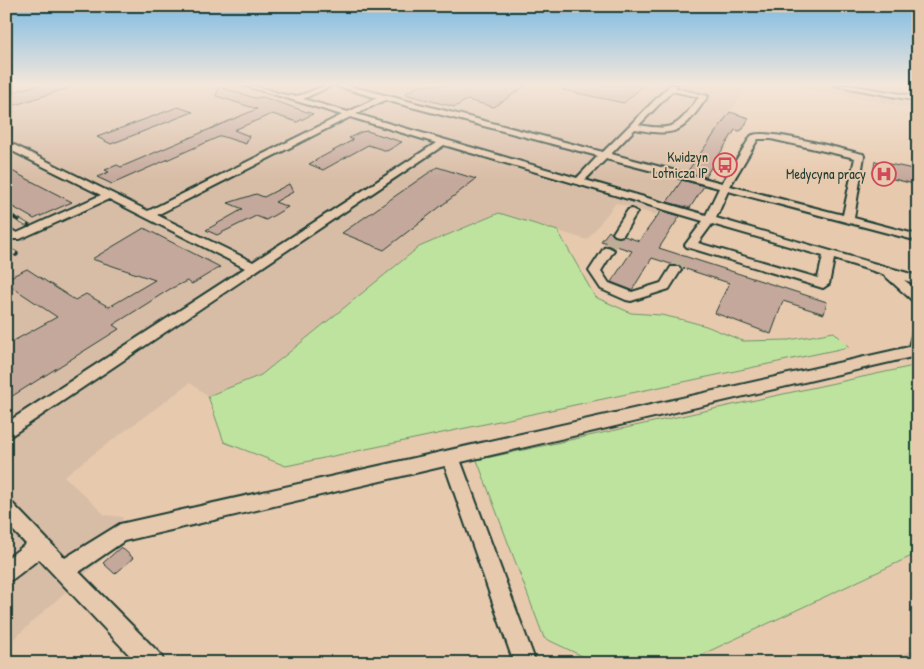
<svg xmlns="http://www.w3.org/2000/svg" width="924" height="669" font-family="'Patrick Hand',sans-serif">
	<style>
		.built { fill: #d8bda6 }
		.green { fill: #bee39e; stroke: #6e9069 }
		.building { fill: #c4a89b; stroke: #1f3d34 }
		.lines { fill: none; stroke-linecap: round; stroke-linejoin: round }
		.minor-tunnel-far1 { stroke: #bfae96; stroke-width: 10; stroke-dasharray: 10 5; stroke-linecap: butt }
		.minor-tunnel { stroke: #bfae96; stroke-width: 12; stroke-dasharray: 12 6; stroke-linecap: butt }
		.minor-casing { stroke: #1f3d34; stroke-width: 4 }
		.minor { fill: #e7caae; fill-rule: evenodd }
		.rail-far1-casing { stroke: #1f3d34; stroke-width: 4 }
		.rail-casing { stroke: #1f3d34; stroke-width: 5.5 }
		.rail-far1 { stroke: #e7caae; stroke-width: 2.5; stroke-dasharray: 8; stroke-linecap: butt }
		.rail { stroke: #e7caae; stroke-width: 4; stroke-dasharray: 11; stroke-linecap: butt }
		.labels { text-anchor: middle; stroke-width: 4; stroke-linejoin: round; paint-order: stroke }
		.far-poi-label { font-size: 14px; fill: #1f3d34; stroke: #e7caae; text-anchor: end }
	</style>
	<rect width="100%" height="100%" fill="#e7caae"/>
	<filter id="ink" filterUnits="userSpaceOnUse"><feTurbulence type="fractalNoise" baseFrequency=".02" numOctaves="2"/><feDisplacementMap in="SourceGraphic" scale="10" xChannelSelector="R" yChannelSelector="G"/><feConvolveMatrix kernelMatrix="1 2 1 2 8 2 1 2 1" color-interpolation-filters="sRGB"/></filter>
	<g filter="url(#ink)">
		<g class="built">
			<path d="M6,85h743l-93,130 -40,-12 -29,37 -88,-27 -80,34 -158,128 -53,21 -18,-13 -126,93 41,39 18,2 -7,29 -110,100z"/>
			<path d="M787,85h131v24z"/>
			<path d="M918,648v15h-38z"/>
		</g>
		<g class="green">
			<path d="M499,213l59,18 37,66 36,16 30,2 23,5 22,6 37,15 46,-1 45,-8 15,15 -563,119 -62,-24 -16,-46 53,-21 158,-128z"/>
			<path d="M918,365v188l-234,110h-87l-53,-25 -67,-178z"/>
		</g>
		<g class="building">
			<path d="M37,85h34v2l-65,21v-14z"/>
			<path d="M421,85h106l-33,22 -27,-7 -12,7 -51,-13z"/>
			<path d="M563,85h81l-20,18 -61,-13z"/>
			<path d="M219,87l36,11 8,-1 50,17 -16,8 -25,-8 -38,16 15,6 -3,8 -25,-8 -109,48 -15,-7 12,-5 -4,-2 12,-5 4,2 136,-58 -41,-13z"/>
			<path d="M178,107l15,5 -82,32 -14,-7z"/>
			<path d="M730,112l19,6 -6,11 -3,2 -5,-1 -30,47 -18,-5z"/>
			<path d="M367,131l35,11 -15,9 -19,-6 -45,25 -14,-6 44,-24 -4,-2 12,-6z"/>
			<path d="M875,161l43,9v15l-45,-11z"/>
			<path d="M437,167l39,12 -92,71 -42,-17z"/>
			<path d="M6,168l66,34 -38,17 -28,-16z"/>
			<path d="M682,180l22,6 -14,22 -23,-6z"/>
			<path d="M289,184l4,8 -18,10 13,5 -22,13 -10,-4 -39,19 -11,-5 37,-21 -15,-6 28,-9 8,3z"/>
			<path d="M661,211l19,5 -21,32 168,54 -3,12 -41,-13 -12,33 -56,-21 14,-30 -77,-25 -20,32 -21,-8 21,-31 -31,-10 8,-10 6,6 9,-1 15,5z"/>
			<path d="M144,228l76,39 -28,17 -5,-3 -17,8 -41,26 -16,10 6,4 -113,71v-55l51,-28 -51,-34v-4l21,-10 48,31 11,-6 23,13 46,-27 -63,-21z"/>
			<path d="M121,547l12,11 -18,16 -12,-11z"/>
		</g>
		<g class="lines">
			<path class="minor-tunnel-far1" d="M613,243l6,-10"/>
			<g class="minor-tunnel">
				<path d="M608,250l5,-8"/>
				<path d="M675,270l9,-16"/>
			</g>
			<g class="minor-casing">
				<g id="minor">
					<path d="M6,85h7l-7,3z"/>
					<path d="M243,85c19,0 36,11 51,11 11,1 24,-11 39,-11l-30,14 45,13 29,-14 -43,-13h12l257,67 67,-67h8l-3,3 33,8c-25,35 -29,42 -73,33l-24,25 111,29 29,-47c11,-9 94,14 112,18l1,2 -10,62 64,17v6l-190,-50 -12,27 202,58v8l-14,-4 14,11v11l-5,-1 -30,-27 -49,-15 -5,25 -6,4 -136,-41 -2,-2 18,-24 -259,-76 -438,294v-16l239,-155 -136,-69 -89,40h-8l-6,-4v-8l11,6 84,-38 -95,-47v-7l142,70 194,-96zM672,91l27,6c-21,28 -23,35 -60,28zM385,100l213,56 -21,22 -221,-64zM350,117l86,26 -183,119 -96,-47zM758,139h13l84,19 -12,57 -113,-29zM606,159l113,29 -13,27 -121,-35zM712,224l111,32 -5,22 -120,-35z"/>
					<path d="M833,85h16l69,12v4z"/>
					<path d="M632,209l5,3 -14,23 -4,1 -4,-1 -2,-2 15,-23z"/>
					<path d="M608,247l6,3 -13,21 8,12 23,9 29,-9 10,-16h8l2,3 -12,19 -38,12 -5,-1 -25,-11 -12,-18 15,-23z"/>
					<path d="M918,329v27h-2l-455,106 75,201h-22l-69,-197 -321,75 -45,31 82,83 3,8h-27l-98,-104 -26,20 -7,3v-23l20,-15 -20,-21v-22l7,3 52,54 55,-34 789,-177 4,-16z"/>
				</g>
			</g>
			<use href="#minor" class="minor"/>
			<g class="rail-far1-casing">
				<path id="rail-far1" d="M6,213l23,13"/>
			</g>
			<g class="rail-casing">
				<path id="rail" d="M6,248l10,6"/>
			</g>
			<use href="#rail-far1" class="rail-far1"/>
			<use href="#rail" class="rail"/>
		</g>
	</g>
	<linearGradient id="sky" x2="0" y2="1"><stop stop-color="#7cbbe3"/><stop offset="0.47" stop-color="#f4e7db"/><stop offset="1" stop-color="#f4e7db" stop-opacity="0"/></linearGradient>
	<rect width="924" height="179" fill="url(#sky)"/>
	<defs>
		<g id="bus-ring" transform="scale(1.25)"><circle r="9.5" fill="#e7caae" stroke="#d1495b" stroke-width="1.5"/><path d="M-5-6H5V4H4V6H2V4H-2V6H-4V4H-5ZM-3.5-4V0h7V-4ZM-3.5 1.2v1.5H-2V1.2ZM2 1.2v1.5H3.5V1.2Z" fill="#d1495b"/></g>
		<g id="hospital-ring" transform="scale(1.25)"><circle r="9.5" fill="#e7caae" stroke="#d1495b" stroke-width="1.5"/><path d="M-5-5h3v3.5h4V-5h3V5h-3V1.5h-4V5h-3Z" fill="#d1495b"/></g>
	</defs>
	<g fill-rule="evenodd">
		<use href="#bus-ring" x="725" y="165"/>
		<use href="#hospital-ring" x="884" y="174"/>
	</g>
	<g class="labels">
		<g class="far-poi-label">
			<text x="708" y="162">Kwidzyn<tspan x="708" dy="16">Lotnicza IP</tspan></text>
			<text x="866" y="179">Medycyna pracy</text>
		</g>
	</g>
	<rect width="924" height="669" fill="none" stroke="#e7caae" stroke-width="25"/>
	<rect x="12" y="12" width="899" height="644" fill="none" stroke="#1f3d34" stroke-width="2" filter="url(#ink)"/>
</svg>
